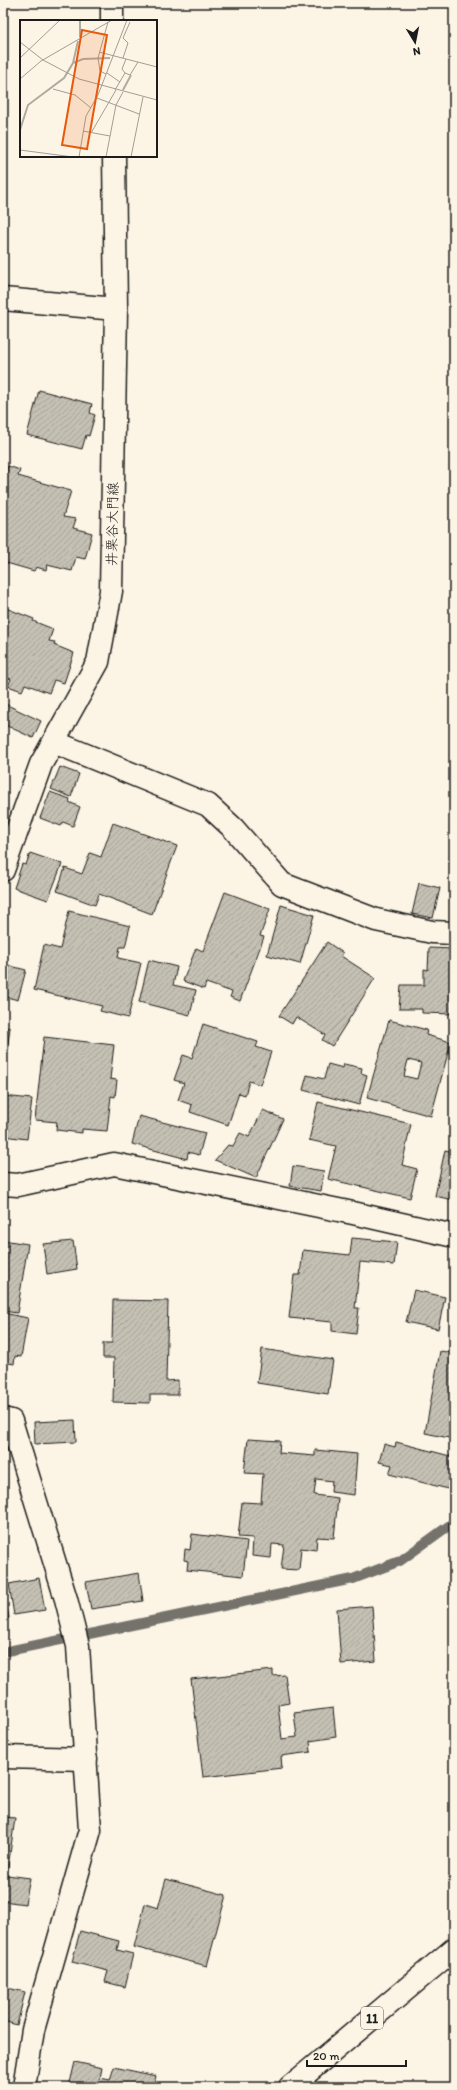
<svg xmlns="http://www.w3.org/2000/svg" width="457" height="2090" font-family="Itim,'Klee One',sans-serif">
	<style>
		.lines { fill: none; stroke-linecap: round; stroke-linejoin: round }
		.stream { stroke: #75726c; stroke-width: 10 }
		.building { fill: url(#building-hatch); stroke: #1c1c1c; fill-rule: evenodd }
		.minor-casing { stroke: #1c1c1c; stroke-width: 25 }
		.major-casing { stroke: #1c1c1c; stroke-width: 25 }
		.minor { stroke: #fcf5e5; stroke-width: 22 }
		.major { stroke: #fcf5e5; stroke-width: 22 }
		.labels { text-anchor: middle; stroke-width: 4; stroke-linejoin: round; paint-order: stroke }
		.shield { fill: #fcf5e5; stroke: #5f5d58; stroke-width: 1 }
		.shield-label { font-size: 13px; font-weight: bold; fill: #1c1c1c }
		.street-label { font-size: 14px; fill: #1c1c1c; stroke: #fcf5e5 }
		.inset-river { fill: none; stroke: #b0aba1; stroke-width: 2 }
		.inset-road { fill: none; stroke: #a29e95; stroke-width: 1 }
		.view { fill: #e8590c; fill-opacity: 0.15; stroke: #e8590c; stroke-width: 2 }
		.inset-edge { fill: none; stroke: #1c1c1c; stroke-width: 2 }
	</style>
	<defs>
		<pattern id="building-hatch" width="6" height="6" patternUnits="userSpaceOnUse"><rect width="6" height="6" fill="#c4c0b3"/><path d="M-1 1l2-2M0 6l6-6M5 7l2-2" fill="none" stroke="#a8a499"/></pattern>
	</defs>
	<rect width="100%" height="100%" fill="#fcf5e5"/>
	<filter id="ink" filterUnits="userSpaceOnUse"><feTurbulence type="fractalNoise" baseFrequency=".025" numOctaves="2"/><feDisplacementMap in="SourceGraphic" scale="8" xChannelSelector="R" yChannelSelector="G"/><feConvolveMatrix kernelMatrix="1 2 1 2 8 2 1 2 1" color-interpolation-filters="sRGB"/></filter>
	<g filter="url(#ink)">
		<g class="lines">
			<path class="stream" d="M3,1652l350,-73 47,-18 54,-39"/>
		</g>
		<g class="building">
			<path d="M39,390l53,14 -2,9 5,2 -6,21 -3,-1 -4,14 -55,-14z"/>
			<path d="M8,466l12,4 -2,6 53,15 -8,26 13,2 -3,9 19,5 -7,26 -9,-2 -4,14 -25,-6 -1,5 -10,-3 -2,4 -31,-9v-78z"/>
			<path d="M3,607l31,12 -1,2 20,8 -4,12 6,1 -1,3 20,8 -10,30 -10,-3 -5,13 -24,-9 -3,7 -14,-5 3,-7 -8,-3z"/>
			<path d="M3,703l38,18 -8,17 -30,-14z"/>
			<path d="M60,767l19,7 -8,23 -20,-8z"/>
			<path d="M50,792l20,7 -1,3 11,5 -7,19 -10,-4 -2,4 -21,-8z"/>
			<path d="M113,823l64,23 -25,68 -53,-20 -4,11 -38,-14 8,-23 17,6 8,-21 11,4z"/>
			<path d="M30,853l32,11 -14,36 -34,-12 8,-24 4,1z"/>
			<path d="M419,883l21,5 -7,30 -21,-4z"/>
			<path d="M225,892l45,17 -10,27 4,1 -24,64 -10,-4 2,-5 -26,-9 -2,6 -21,-8 13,-33 7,3z"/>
			<path d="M281,905l33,10 -14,49 -33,-9z"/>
			<path d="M69,911l61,15 -5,21h-5l-2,11 23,5 -13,55 -28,-7 2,-5 -68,-16 10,-45 16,4z"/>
			<path d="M327,942l16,11 -2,3 34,22 -43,68 -10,-6 3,-5 -29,-18 -4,7 -13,-8z"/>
			<path d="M429,948l25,1v65l-32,-1v-4h-23l2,-24h23v-16l4,1z"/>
			<path d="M149,960l28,7 -4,18 23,5 -6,25 -51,-13z"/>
			<path d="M3,964l23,6 -8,30 -15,-4z"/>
			<path d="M389,1020l38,10 -1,5 25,7 -20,74 -64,-18zM408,1060l13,3 -4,16 -13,-3z"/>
			<path d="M203,1024l55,18 -2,5 15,5 -11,33 -11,-4 -4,14 -6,-2 -11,32 -38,-13 2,-7 -14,-5 6,-17 -10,-3 9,-25 9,3z"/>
			<path d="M3,1027l7,1 -4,31h-3z"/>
			<path d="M44,1037l70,8 -4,34 7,1 -2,17 -4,-1 -4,35 -25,-2v4l-26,-3 1,-8 -22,-2z"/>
			<path d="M328,1064l15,4 1,-4 18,4 -1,5 6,2 -8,30 -56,-15 4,-15 17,4z"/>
			<path d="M3,1096l29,3 -5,40 -24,-3z"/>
			<path d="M318,1102l93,22 -9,41 15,4 -7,29 -82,-19 8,-33 -27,-6z"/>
			<path d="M263,1110l20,9 -27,59 -41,-18 13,-15 5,1 7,-13 9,4z"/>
			<path d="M139,1116l66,17 -6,22 -11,-3 -1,7 -55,-15z"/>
			<path d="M445,1150l9,2v53l-3,-1 2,-4 -18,-4z"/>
			<path d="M293,1166l31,5 -3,20 -31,-5z"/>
			<path d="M352,1238l45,4 -3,23 -34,-3 -5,46h4l-3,26 -24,-3v-9l-43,-4 5,-43h6l3,-25 47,5z"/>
			<path d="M3,1240l25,4 -11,69 -14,-2z"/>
			<path d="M73,1241l4,28 -30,5 -4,-30z"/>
			<path d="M414,1290l31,7 -7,32 -32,-7z"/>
			<path d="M113,1300l55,1 -2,80 12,-1v15h-28v8l-37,-1 1,-44h-11v-15h9z"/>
			<path d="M3,1313l25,5 -7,39 -6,-1 -1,8 -11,-2z"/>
			<path d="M262,1349l71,11 -5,34 -71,-11z"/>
			<path d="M440,1351l14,2v86l-29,-6z"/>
			<path d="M75,1420l1,22 -41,2 -1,-22z"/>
			<path d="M248,1439l32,2 -1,12 36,3v-6l42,4 -3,41 -23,-3 1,-11 -16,-2 -2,16 24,3 -4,40 -17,-1 -1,13 -15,-2 -2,22 -18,-1 3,-24 -12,-1 -1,14 -19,-2 1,-18 -15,-1 4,-35 19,1 2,-29 -19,-1z"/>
			<path d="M396,1442l58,15v25l-2,8 -63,-16 3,-9 -13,-3 5,-18 11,3z"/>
			<path d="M192,1534l55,7 -4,35 -56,-6 1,-9 -4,-1 1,-11 5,1z"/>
			<path d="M139,1573l4,28 -52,8 -5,-27z"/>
			<path d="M39,1578l6,32 -31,5 -5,-31z"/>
			<path d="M3,1584l6,34 -6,1z"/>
			<path d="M372,1606l4,55 -35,3 -4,-55z"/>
			<path d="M273,1670v6l12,-1 4,28 -11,2 4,34 15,-2 -3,-24 39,-5 3,29 -26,4 1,11 -30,4 1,12 -79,9 -12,-98z"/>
			<path d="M3,1817l12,1 -8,57 23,3 -5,26 -22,-3z"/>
			<path d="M166,1879l60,16 -19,71 -73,-19 11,-43 13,4z"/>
			<path d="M80,1931l39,10 -2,9 16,4 -8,33 -20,-5 3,-11 -36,-9z"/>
			<path d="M3,1987l22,5 -8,33 -14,-4z"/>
			<path d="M3,2057h5l-5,23z"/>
			<path d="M75,2062l27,6 -2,10 10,2 4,-13 42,9 -3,11h-84z"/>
		</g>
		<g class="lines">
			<g class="minor-casing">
				<g id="minor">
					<path d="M3,299l113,10"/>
					<path d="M54,742l154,63 25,23 49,56 94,36 56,12 22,1"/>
					<path d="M3,1184l15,1 96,-21 239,49 101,23"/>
					<path d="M3,1419l8,2 55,178 12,47 12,184 -57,200 -9,57"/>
					<path d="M3,1757l83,2"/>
				</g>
			</g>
			<g class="major-casing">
				<g id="major">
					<path d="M112,3v18"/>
					<path d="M3,870l38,-106 57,-102 13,-71 5,-282 -2,-153"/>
					<path d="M290,2087l164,-138"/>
				</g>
			</g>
			<use href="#minor" class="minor"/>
			<use href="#major" class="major"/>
		</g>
	</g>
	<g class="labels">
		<rect class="shield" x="361" y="2007" width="22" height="22" rx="3"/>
		<g class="shield-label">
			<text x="372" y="2023">11</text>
		</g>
		<g class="street-label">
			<text transform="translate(112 524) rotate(-89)" y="5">井栗谷大門線</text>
		</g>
	</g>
	<g transform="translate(20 20)">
		<rect width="137" height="137" fill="#fcf5e5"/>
		<path class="inset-river" d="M60,17v-17M53,43l10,-4 27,-1M103,70l8,-15M0,110l8,-25 36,-27 9,-15 5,-22"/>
		<path class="inset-road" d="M0,22l23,18 36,19 78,21M79,32l58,15M0,38l40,-38M103,38l5,-15 -5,-5 7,-16M87,53l13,9M105,53l5,2 8,-13M86,54l-6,-3 -2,-13 10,-36M0,59l21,-18 71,-41M33,69l22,6 16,13M95,70l10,-17 -3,-4 4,-10M77,78l42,16M63,111l27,5M71,113l25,-43M0,130l53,7M59,137l7,-41 12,-21 29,-75M86,137l10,-52 7,-13M111,137l12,-60"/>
		<path class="view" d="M62,10l25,5 -20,114 -25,-4z"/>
		<rect width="137" height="137" class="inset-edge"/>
	</g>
	<rect width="457" height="2090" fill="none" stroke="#fcf5e5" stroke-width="16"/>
	<rect x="8" y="8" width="441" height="2074" fill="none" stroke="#1c1c1c" stroke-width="1.5" filter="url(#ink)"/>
	<g transform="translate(415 42) rotate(170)" stroke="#fcf5e5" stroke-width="3" paint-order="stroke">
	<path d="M0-3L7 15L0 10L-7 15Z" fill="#1c1c1c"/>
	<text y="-6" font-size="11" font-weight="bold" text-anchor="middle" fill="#1c1c1c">N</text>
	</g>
	<path d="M307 2060v6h99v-6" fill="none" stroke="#1c1c1c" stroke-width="2"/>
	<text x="313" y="2060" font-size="12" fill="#1c1c1c" stroke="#fcf5e5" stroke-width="3" paint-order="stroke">20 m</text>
</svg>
